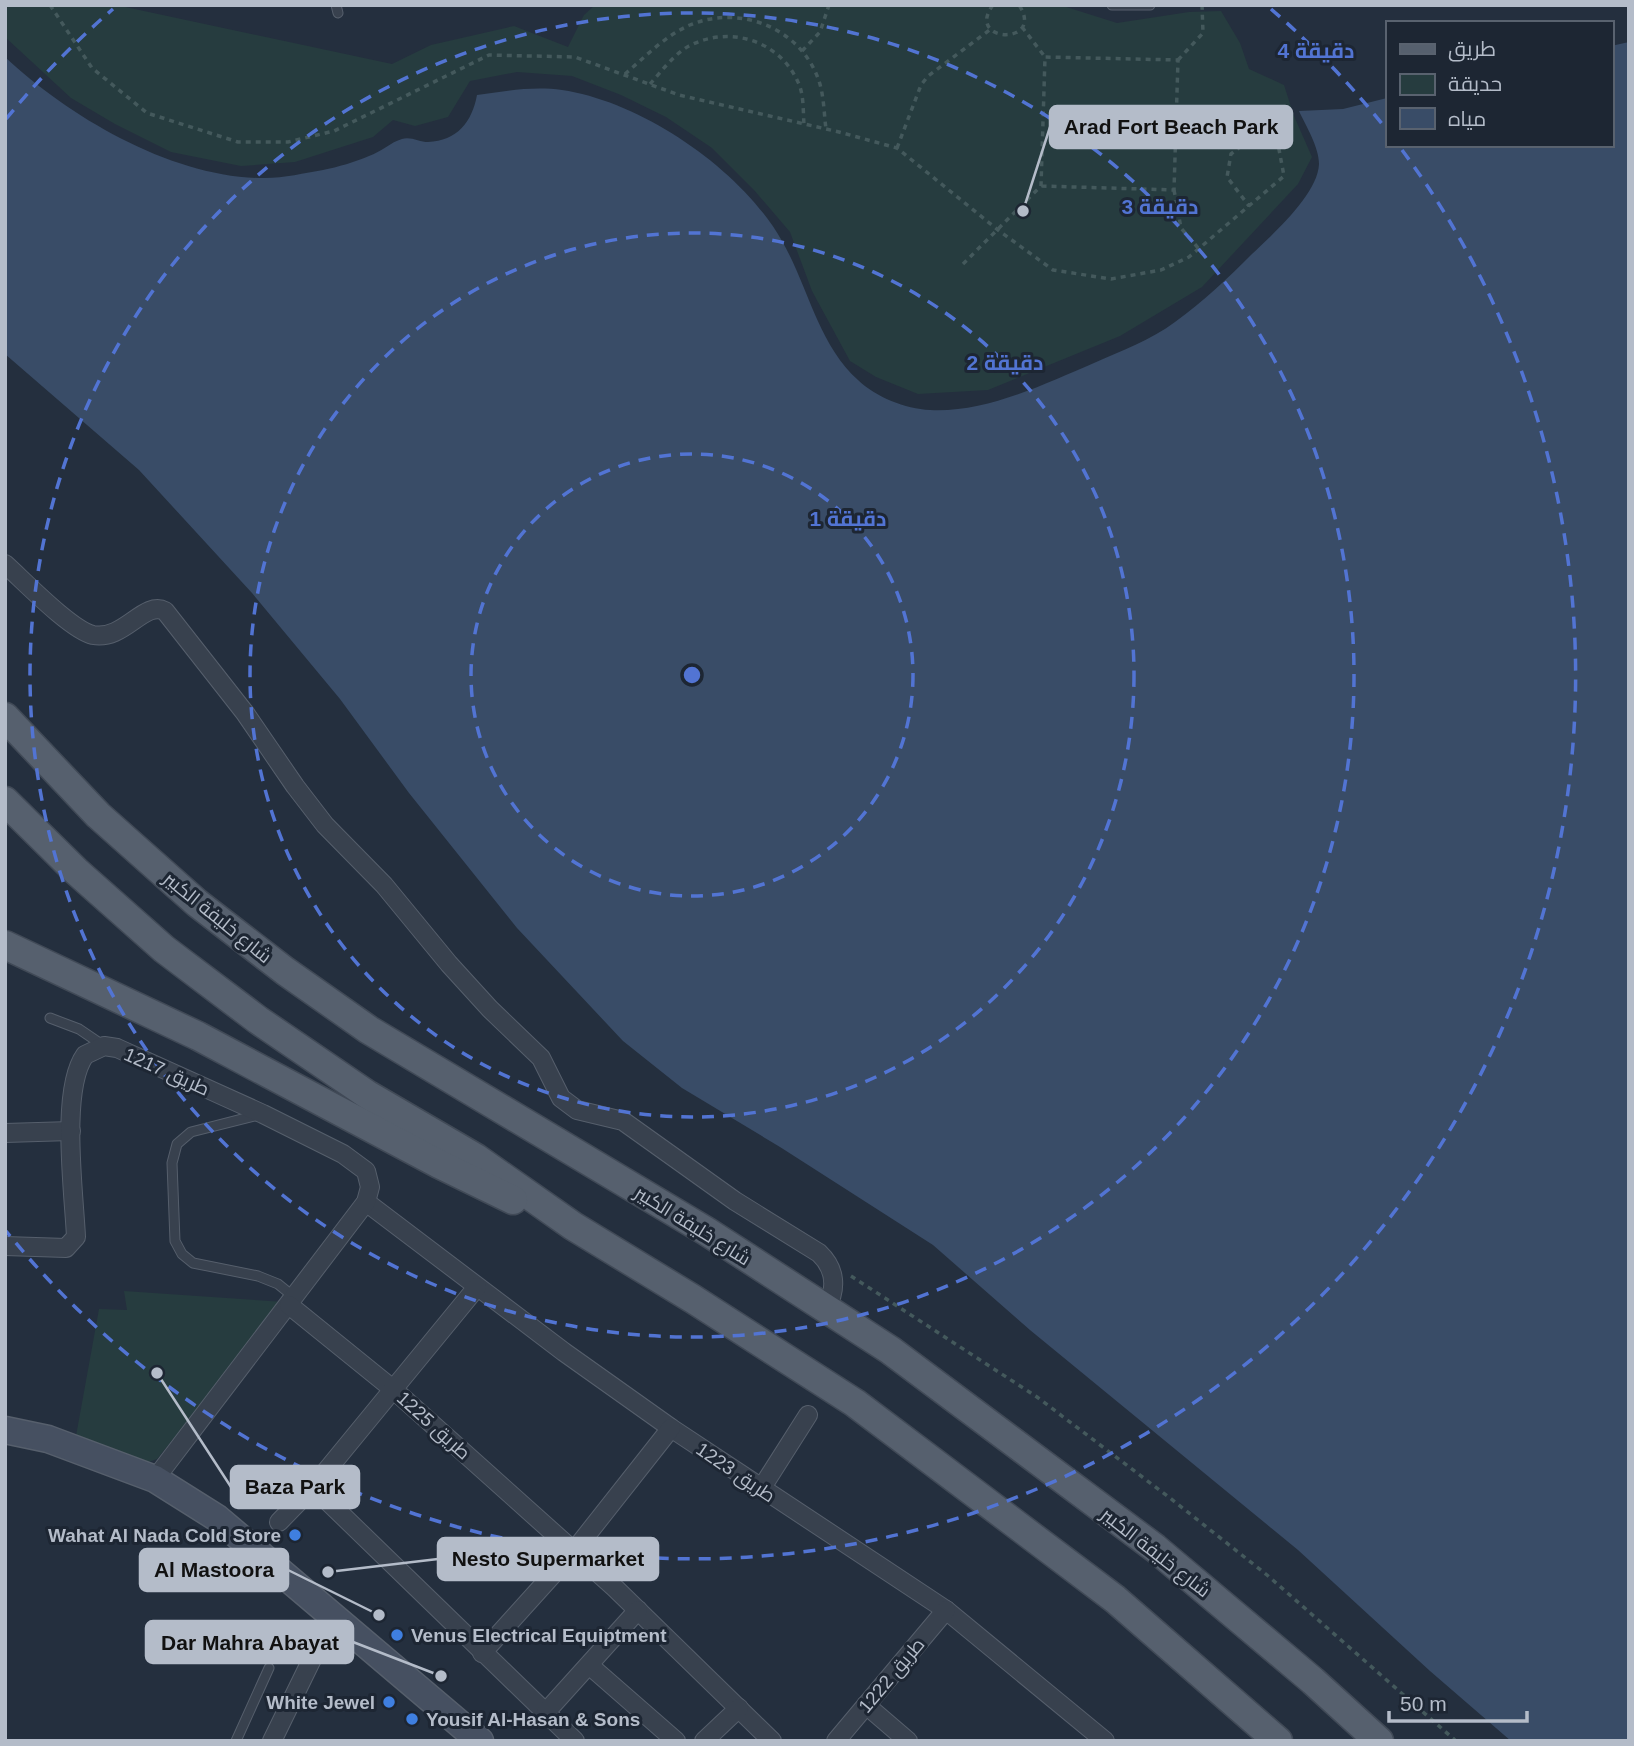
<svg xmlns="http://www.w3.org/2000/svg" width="1634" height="1746" font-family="Helvetica,Cairo,sans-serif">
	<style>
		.green { fill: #263c3f }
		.water { fill: #394c67 }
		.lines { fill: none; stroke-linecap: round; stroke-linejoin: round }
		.lane-casing { stroke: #565f6c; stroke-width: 11 }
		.street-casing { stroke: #565f6c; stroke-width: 20 }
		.secondary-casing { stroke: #565f6c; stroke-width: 29 }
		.primary-casing { stroke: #414a57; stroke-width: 31 }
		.path { stroke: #44595c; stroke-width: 3.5; stroke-dasharray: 5 5; stroke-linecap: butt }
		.lane { stroke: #38414e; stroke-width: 9 }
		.street { stroke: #38414e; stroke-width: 18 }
		.secondary { stroke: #465061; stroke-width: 26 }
		.primary { stroke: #56606e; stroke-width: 28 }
		.ring { fill: none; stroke: #5274d3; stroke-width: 3.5; stroke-dasharray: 12 9 }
		.shop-dot { fill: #3f7fe0; stroke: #1d2633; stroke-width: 2.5 }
		.labels { text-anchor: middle; stroke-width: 6; stroke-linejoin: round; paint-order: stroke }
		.street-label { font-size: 19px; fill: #b4bcc9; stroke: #1d2633 }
		.poi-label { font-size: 19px; font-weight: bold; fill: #b4bcc9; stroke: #1d2633; text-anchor: end }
		.centre { fill: #5274d3; stroke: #1d2633; stroke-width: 3.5 }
		.ring-label { font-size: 21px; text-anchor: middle; font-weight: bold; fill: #5274d3; stroke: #1d2633; stroke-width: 6; stroke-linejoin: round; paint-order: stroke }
		.leader { fill: none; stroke: #b4bcc9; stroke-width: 2.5 }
		.callout-dot { fill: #b4bcc9; stroke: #1d2633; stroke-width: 2.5 }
		.callout { fill: #b4bcc9; stroke: #b4bcc9; stroke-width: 2.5 }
		.callout-label { font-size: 21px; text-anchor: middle; font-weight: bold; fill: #111 }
	</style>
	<rect width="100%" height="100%" fill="#242f3e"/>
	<g class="green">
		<path d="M5,5h111l276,59 39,-19 83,-19 54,21 16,-32 11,-10h465l57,18 72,-11 32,-1 19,32 9,26 35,16 10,31 18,41 -14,27 -96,103 -82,49 -132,54 -70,4 -42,-17 -26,-16 -38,-70 -22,-59 -36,-42 -42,-42 -46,-31 -45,-22 -49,-19 -55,-4 -47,9 -22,36 -33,9 -22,-6 -20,17 -78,25 -54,4 -70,-14 -56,-28 -44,-26 -66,-61z"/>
		<path d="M124,1291l160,11 -127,157 -11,4 -70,-27 23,-127 28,1z"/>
	</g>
	<path class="water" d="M1629,42v1699h-118l-81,-70 -132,-121 -268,-220 -97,-85 -153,-98 -98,-59 -59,-47 -106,-113 -108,-135 -69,-94 -88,-106 -113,-123 -134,-116v-297c65,61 170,122 260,121 19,0 40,-5 58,-8 15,-3 32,-8 46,-14 12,-4 22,-14 33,-17 8,-3 18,3 26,3 29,-1 44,-20 49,-47 28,-4 56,-9 85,-5 81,12 180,80 220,151 26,45 36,103 76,139 18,17 47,29 72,30 55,3 115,-26 164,-47 27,-12 57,-23 81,-41 28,-20 53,-44 77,-68 21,-20 66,-60 67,-90 0,-17 -13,-38 -20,-53l44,-2 44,-11v47h224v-99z"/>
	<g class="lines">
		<g class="lane-casing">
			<g id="lane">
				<path d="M336,5l2,8"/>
				<path d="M1112,5h38"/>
				<path d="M50,1018l29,11 25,17"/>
				<path d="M258,1115l-67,17 -14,12 -5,19 3,78 7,13 11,9 65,13 20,8 16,13"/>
				<path d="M236,1741l33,-73"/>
			</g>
		</g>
		<g class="street-casing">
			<g id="street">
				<path d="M5,564c19,17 66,66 88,71 31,6 51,-35 72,-24l80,102 50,73 30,39 59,60 65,79 41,45 51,49 20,40 16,12 46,11 112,80 84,52c17,16 18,36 7,56"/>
				<path d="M5,1133l66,-2"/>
				<path d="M366,1202l198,150 107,76 275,182 159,131"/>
				<path d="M5,1246l61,2 10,-11c-2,-44 -16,-147 9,-182l19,-9 13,2 146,66 80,40 23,17 4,16 -4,15 -211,277"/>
				<path d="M289,1305l105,85 221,198 157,153"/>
				<path d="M313,1487l262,254"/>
				<path d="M761,1489l47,-74"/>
				<path d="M279,1522l34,-35 164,-200"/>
				<path d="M482,1653l92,-102 97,-123"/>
				<path d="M589,1665l87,76"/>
				<path d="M866,1705l42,36"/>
				<path d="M546,1712l92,-102"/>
				<path d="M272,1741l41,-84"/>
				<path d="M704,1741l35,-33"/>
				<path d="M836,1741l110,-131"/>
			</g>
		</g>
		<g class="secondary-casing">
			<path id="secondary" d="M5,1430l43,9 107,40 62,39 263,223"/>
		</g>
		<g class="primary-casing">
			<g id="primary">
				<path d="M5,717l93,98 99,88 88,68 84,59 337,201 184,119 265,198 158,133 66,60"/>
				<path d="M5,801l71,70 88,78 94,71 110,75 108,63 97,68 120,73 162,104 260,196 163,142"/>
				<path d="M5,945l193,91 241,128 74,36"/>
			</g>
		</g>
		<g class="path">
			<path d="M50,5l42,63 55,45 91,29h50l46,-11 155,-76 86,2 104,38 160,37 58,16 101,82 55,40 58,9 50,-9 28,-13 95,-81 -6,-32 -25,-7 -22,17 -4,23 22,29"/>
			<path d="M993,5c-29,38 53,41 26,0"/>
			<path d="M1022,27l23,30"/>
			<path d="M802,51l18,-19 9,-27"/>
			<path d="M1178,60l25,-27 -1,-28"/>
			<path d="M625,74c20,-17 41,-39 65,-49 50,-21 111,3 129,56 5,15 5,33 7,48"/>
			<path d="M650,84c11,-12 24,-30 39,-38 40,-21 90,-6 109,36 6,12 5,29 6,43"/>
			<path d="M897,148l24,-63 7,-9 63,-47"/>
			<path d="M1174,190l7,38 18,21"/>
			<path d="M963,264l78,-78 4,-129 133,3 -4,130 -133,-4"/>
			<path d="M851,1276l186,121 133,101 97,77 189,166"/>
		</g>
		<use href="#lane" class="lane"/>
		<use href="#street" class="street"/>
		<use href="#secondary" class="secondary"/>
		<use href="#primary" class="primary"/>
	</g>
	<g class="ring">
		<circle cx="692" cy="675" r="221"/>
		<circle cx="692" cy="675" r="442"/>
		<circle cx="692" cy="675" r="662"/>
		<path d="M6 119A883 883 0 0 1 113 9M1271 9A883 883 0 0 1 1383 125M1402 150A883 883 0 0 1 6 1231"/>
	</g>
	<g class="shop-dot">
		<circle cx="295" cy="1535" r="7"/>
		<circle cx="397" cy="1635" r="7"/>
		<circle cx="389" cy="1702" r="7"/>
		<circle cx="412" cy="1719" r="7"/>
	</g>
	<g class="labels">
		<g class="street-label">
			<text transform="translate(218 917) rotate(39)" y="7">شارع خليفة الكبير</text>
			<text transform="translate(167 1071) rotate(24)" y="7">طريق 1217</text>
			<text transform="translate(693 1225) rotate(32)" y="7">شارع خليفة الكبير</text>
			<text transform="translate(434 1425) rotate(42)" y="7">طريق 1225</text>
			<text transform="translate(736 1472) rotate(34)" y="7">طريق 1223</text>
			<text transform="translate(1156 1552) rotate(38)" y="7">شارع خليفة الكبير</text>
			<text transform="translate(891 1675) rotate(-50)" y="7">طريق 1222</text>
		</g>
		<g class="poi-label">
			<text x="281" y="1542">Wahat Al Nada Cold Store</text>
			<text x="411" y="1642" text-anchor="start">Venus Electrical Equiptment</text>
			<text x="375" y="1709">White Jewel</text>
			<text x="426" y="1726" text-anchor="start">Yousif Al-Hasan &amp; Sons</text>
		</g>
	</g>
	<circle cx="692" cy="675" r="10" class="centre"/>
	<g class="ring-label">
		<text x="1316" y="58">4 دقيقة</text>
		<text x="1160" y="214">3 دقيقة</text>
		<text x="1005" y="370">2 دقيقة</text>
		<text x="848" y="526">1 دقيقة</text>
	</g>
	<path class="leader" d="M1023 211L1050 127M157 1373L231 1487M328 1572L438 1559M379 1615L288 1570M441 1676L353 1642"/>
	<g class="callout-dot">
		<circle cx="1023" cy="211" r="7"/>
		<circle cx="157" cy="1373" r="7"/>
		<circle cx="328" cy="1572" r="7"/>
		<circle cx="379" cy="1615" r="7"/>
		<circle cx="441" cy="1676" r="7"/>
	</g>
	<g class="callout">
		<rect x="1050" y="106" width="242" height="42" rx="7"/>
		<rect x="231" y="1466" width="128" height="42" rx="7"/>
		<rect x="438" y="1538" width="220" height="42" rx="7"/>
		<rect x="140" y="1549" width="148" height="42" rx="7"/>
		<rect x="146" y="1621" width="207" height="42" rx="7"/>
	</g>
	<g class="callout-label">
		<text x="1171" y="134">Arad Fort Beach Park</text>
		<text x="295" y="1494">Baza Park</text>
		<text x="548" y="1566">Nesto Supermarket</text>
		<text x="214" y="1577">Al Mastoora</text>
		<text x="250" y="1650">Dar Mahra Abayat</text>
	</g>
	<rect width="1634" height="1746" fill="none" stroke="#b4bcc9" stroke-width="14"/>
	<rect x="1386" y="21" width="228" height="126" fill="#1d2633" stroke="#59626f" stroke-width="2"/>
	<rect x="1400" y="44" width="35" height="10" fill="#56606e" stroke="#59626f" stroke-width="2"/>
	<text x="1448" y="56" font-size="21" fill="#b4bcc9">طريق</text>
	<rect x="1400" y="74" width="35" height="21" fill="#263c3f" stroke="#59626f" stroke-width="2"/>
	<text x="1448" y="91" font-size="21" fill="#b4bcc9">حديقة</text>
	<rect x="1400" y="108" width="35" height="21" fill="#394c67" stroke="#59626f" stroke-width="2"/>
	<text x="1448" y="126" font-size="21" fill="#b4bcc9">مياه</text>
	<path d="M1389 1711v10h138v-10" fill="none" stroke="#b4bcc9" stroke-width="3.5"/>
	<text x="1400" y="1711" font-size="21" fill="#b4bcc9" stroke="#1d2633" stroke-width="5" paint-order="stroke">50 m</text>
</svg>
